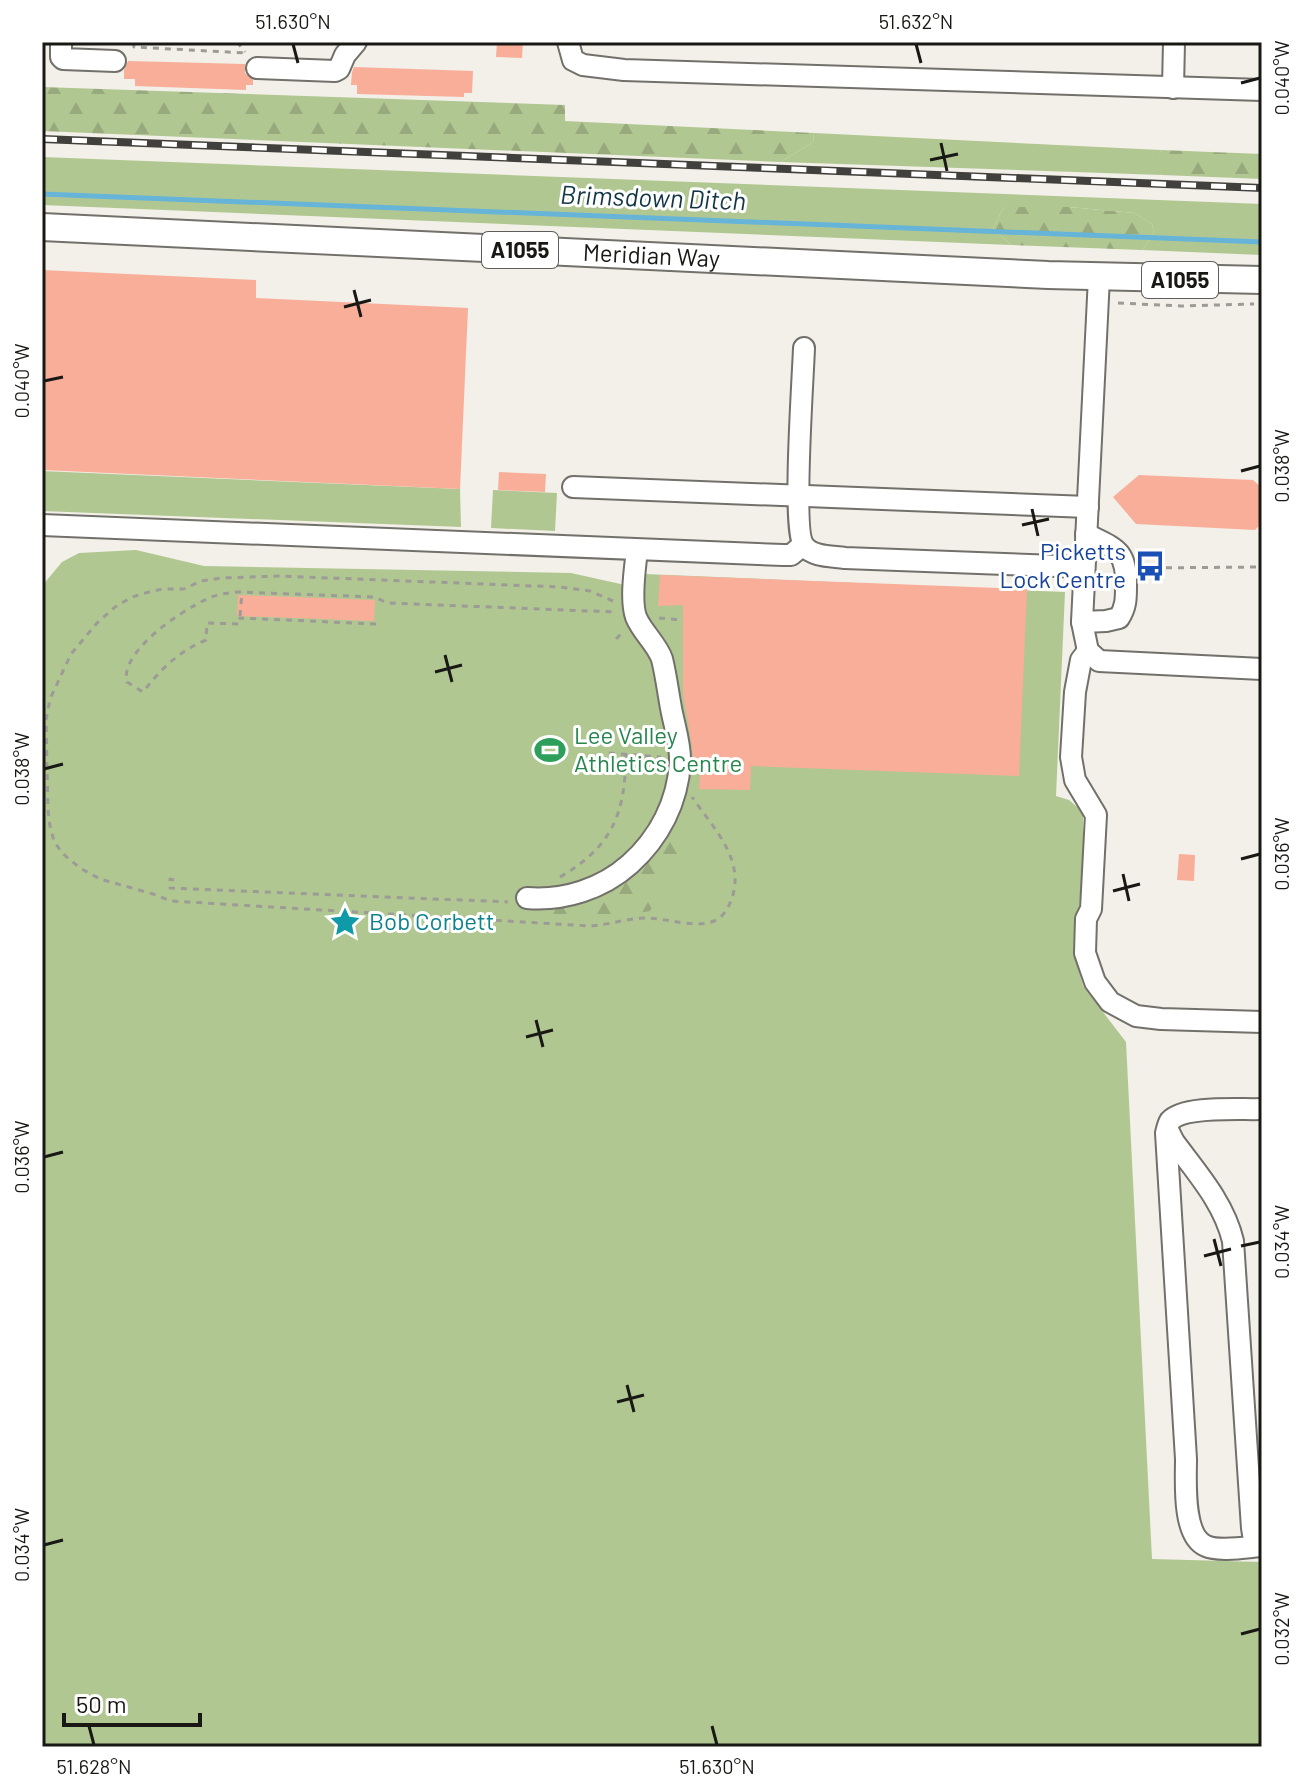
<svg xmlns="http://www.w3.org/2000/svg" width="1304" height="1789" font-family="Barlow,sans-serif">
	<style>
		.green { fill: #b1c792 }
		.forest { fill: url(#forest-firs) }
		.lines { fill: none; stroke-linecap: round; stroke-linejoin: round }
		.stream { stroke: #67b4d9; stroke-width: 5 }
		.building { fill: #f9ae9a }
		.minor-casing { stroke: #72706a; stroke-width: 24 }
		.major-casing { stroke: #72706a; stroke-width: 30 }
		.path { stroke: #9c9b95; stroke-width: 3; stroke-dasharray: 6 6; stroke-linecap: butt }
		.minor { stroke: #fff; stroke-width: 20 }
		.major { stroke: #fff; stroke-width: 26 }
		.rail-casing { stroke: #41403c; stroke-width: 8 }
		.rail { stroke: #fff; stroke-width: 5; stroke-dasharray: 15; stroke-linecap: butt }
		.ticks { fill: none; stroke: #191815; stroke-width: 3 }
		.labels { text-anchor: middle; stroke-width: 6; stroke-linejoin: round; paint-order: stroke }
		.shield { fill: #fff; stroke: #5e5d5b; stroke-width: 2 }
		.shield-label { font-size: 22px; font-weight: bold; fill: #191815 }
		.street-label { font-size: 24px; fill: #191815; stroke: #fff }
		.transit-label { font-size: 24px; fill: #164399; stroke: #fff; text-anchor: end }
		.leisure-label { font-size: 24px; fill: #27864d; stroke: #fff; text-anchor: start }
		.culture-label { font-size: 24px; fill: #0d838f; stroke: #fff; text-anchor: start }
		.water-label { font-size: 26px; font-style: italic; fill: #123646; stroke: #fff }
		.neatline { fill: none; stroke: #191815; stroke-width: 3 }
		.ticks-label { font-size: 20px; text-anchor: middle; fill: #191815 }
	</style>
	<defs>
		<pattern id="forest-firs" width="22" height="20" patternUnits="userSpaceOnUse" patternTransform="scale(2)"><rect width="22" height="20" fill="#b1c792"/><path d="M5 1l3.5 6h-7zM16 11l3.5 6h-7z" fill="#98aa7d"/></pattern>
	</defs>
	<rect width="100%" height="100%" fill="#f2f0e8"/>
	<g class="green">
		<path d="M814,133l347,17 -4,13 5,12 -381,-13 32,-20z"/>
		<path d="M42,157l1220,47v51l-120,-5 12,-17 -2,-9 -18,-11 -65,-6h-65l-11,21 18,17 -969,-40z"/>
		<path d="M42,471l418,18 1,38 -419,-16z"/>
		<path d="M493,490l64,3 -2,38 -64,-3z"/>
		<path d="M136,550l68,16 367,7 54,12h18l2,-11 420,18 -9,204 13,4 14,12v59l-9,83 9,32 43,56 26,517 110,3v185h-1220v-1161l20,-24 17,-9z"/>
	</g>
	<g class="forest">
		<path d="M42,87l523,18v16l249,12 -1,9 -32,20 -739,-31z"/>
		<path d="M1161,150l101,4v25l-100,-4 -6,-12z"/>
		<path d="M1004,207h65l65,6 18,11 2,9 -12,17 -131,-5 -18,-17z"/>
		<path d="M669,823l19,27 -38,61 -60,11 -46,-3v-12l28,-6z"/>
	</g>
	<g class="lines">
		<path class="stream" d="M42,194l1220,48"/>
	</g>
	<g class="building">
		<path d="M497,42h26l-1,16 -26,-1z"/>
		<path d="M128,61l117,3v9l8,7v5h-7v5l-111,-4v-7h-11v-9z"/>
		<path d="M354,67l119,4 -1,22h-8v4l-107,-3v-9h-6l1,-13z"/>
		<path d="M42,270l214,10v18l212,10 -8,181 -418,-19z"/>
		<path d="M499,472l47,2 -1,18 -47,-2z"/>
		<path d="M1139,475l114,5 9,8v35l-7,7 -119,-6 -23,-27z"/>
		<path d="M660,575l367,14 -8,187 -268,-10 -1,24 -51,-1 2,-25h-8l-1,-17 -9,-53v-89l-25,1z"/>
		<path d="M238,595l137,5 -1,21 -137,-5z"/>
		<path d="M1179,854l16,1 -1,26 -17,-1z"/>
	</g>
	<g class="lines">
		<g class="minor-casing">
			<g id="minor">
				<path d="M61,42v15l2,2 52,2"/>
				<path d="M568,42l5,18 10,5 41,5 638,20"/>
				<path d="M257,68l78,3 4,-2 6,-14 11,-13"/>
				<path d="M1173,88l1,-46"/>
				<path d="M1099,277l-17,345 6,29 11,10 163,8"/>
				<path d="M804,348c-1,30 -12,182 0,198 9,11 27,10 41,12l239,9"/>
				<path d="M573,487l515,20"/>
				<path d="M42,525l741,30h8l12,-10"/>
				<path d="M1082,622l24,-1 13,-3c7,-11 7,-19 7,-32 1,-36 -10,-37 -40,-52"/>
				<path d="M1088,651l-7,9 -6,32 -4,65 4,23 21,35 -5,94 -5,10 -1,34 10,29 15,20 26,14 25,3 101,3"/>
				<path d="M527,898c37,3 75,-9 103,-34 29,-26 48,-62 50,-102 1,-17 -6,-37 -9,-54 -3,-16 -5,-33 -9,-49 -5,-15 -20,-27 -26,-42 -6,-17 -1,-49 1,-67"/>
				<path d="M1262,1109c-20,1 -78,-4 -92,12 -2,3 -3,8 -4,12l20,326c0,22 -4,77 20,87 13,6 42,1 56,0"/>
				<path d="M1168,1130l6,12c23,31 50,61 59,99l19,287 3,18"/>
			</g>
		</g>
		<g class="major-casing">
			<g id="major">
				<path id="s1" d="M42,227l1006,48 214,5"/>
			</g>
		</g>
		<g class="path">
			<path d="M133,42l1,5 112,6"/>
			<path d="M237,42l8,10"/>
			<path d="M1118,303l63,3 73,-2"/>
			<path d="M1142,568l120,-1"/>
			<path d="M613,601l-23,-10 -30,-4 -281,-11 -57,2 -21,3 -17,8h-22l-13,3 -17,5 -17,10 -18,16 -26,31 -21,45 -4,21 2,90 2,16 4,15 8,12 18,15 20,11 53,15 18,7 419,25c19,-1 37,-8 56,-8 21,0 48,11 68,3 8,-3 13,-11 16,-18 18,-41 -16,-74 -38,-106"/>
			<path d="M240,616l2,-24"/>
			<path d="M659,618l24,2"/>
			<path d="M376,624l-136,-6v6l-33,-1 -1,17c-27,11 -45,29 -63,52l-16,-10c-8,-30 55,-72 80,-83 10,-5 20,-6 31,-7l136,5 14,6 228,9"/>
			<path d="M616,639l7,-7"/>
			<path d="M609,753l52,4"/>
			<path d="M560,877c53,-31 65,-63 66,-123"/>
			<path d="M174,880l-4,-1v9l338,14"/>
		</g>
		<use href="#minor" class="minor"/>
		<use href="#major" class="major"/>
		<g class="rail-casing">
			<path id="rail" d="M42,139l1220,49"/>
		</g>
		<use href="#rail" class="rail"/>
	</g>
	<path class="ticks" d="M293,44l5,19M916,44l5,19M1241,83l19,-5M941,143l6,28M930,160l28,-6M354,290l7,27M344,307l27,-7M44,381l19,-4M1241,471l19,-5M1032,509l6,27M1022,525l27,-6M445,655l7,27M435,672l27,-7M44,769l19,-5M1241,859l19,-5M1123,874l6,27M1113,891l27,-7M536,1020l7,27M526,1037l27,-7M44,1157l19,-5M1214,1239l7,27M1241,1246l19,-4M1204,1256l27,-7M627,1385l7,27M617,1402l27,-7M44,1545l19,-5M1241,1634l19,-5M89,1726l5,19M712,1726l5,19"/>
	<defs>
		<g id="bus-bare" transform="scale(2.4)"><path d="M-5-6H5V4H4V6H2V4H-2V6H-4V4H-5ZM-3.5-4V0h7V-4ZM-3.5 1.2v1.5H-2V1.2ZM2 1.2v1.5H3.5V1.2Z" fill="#1a4fb4" stroke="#fff" stroke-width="2.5" paint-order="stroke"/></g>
		<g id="stadium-bare" transform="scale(2.4)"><path d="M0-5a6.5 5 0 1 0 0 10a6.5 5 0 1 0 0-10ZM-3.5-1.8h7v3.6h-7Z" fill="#2e9e5b" stroke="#fff" stroke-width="2.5" paint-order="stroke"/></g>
		<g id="sight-bare" transform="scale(2.4)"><path d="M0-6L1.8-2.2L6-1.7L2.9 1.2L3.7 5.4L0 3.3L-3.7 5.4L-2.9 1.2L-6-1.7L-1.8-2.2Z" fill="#0f9aa8" stroke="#fff" stroke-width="2.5" paint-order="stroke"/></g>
	</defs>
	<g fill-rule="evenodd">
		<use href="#bus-bare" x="1150" y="566"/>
		<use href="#stadium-bare" x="550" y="750"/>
		<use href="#sight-bare" x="345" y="922"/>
	</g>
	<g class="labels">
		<g class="shield">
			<rect x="482" y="232" width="76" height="36" rx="6"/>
			<rect x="1142" y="262" width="76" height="36" rx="6"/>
		</g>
		<g class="shield-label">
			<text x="520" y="258">A1055</text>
			<text x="1180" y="288">A1055</text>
		</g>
		<g class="street-label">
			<text dy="8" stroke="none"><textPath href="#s1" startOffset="610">Meridian Way</textPath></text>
		</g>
		<g class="transit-label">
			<text x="1126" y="560">Picketts<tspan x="1126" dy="28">Lock Centre</tspan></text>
		</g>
		<g class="leisure-label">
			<text x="574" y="744">Lee Valley<tspan x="574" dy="28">Athletics Centre</tspan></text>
		</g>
		<g class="culture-label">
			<text x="369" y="930">Bob Corbett</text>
		</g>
		<g class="water-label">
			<text transform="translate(653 198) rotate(2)" y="9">Brimsdown Ditch</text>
		</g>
	</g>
	<rect width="1304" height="1789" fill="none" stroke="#ffffff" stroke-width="88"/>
	<path d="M64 1713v12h136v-12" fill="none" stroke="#191815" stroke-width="4"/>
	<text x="76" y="1713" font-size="24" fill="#191815" stroke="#ffffff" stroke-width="6" paint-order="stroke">50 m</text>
	<rect x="44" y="44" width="1216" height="1701" class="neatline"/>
	<g class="ticks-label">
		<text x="293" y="29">51.630°N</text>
		<text x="916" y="29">51.632°N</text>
		<text transform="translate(1282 78) rotate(-90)" y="7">0.040°W</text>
		<text transform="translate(22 381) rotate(-90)" y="7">0.040°W</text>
		<text transform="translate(1282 466) rotate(-90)" y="7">0.038°W</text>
		<text transform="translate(22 769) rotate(-90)" y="7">0.038°W</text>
		<text transform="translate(1282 854) rotate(-90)" y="7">0.036°W</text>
		<text transform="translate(22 1157) rotate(-90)" y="7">0.036°W</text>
		<text transform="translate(1282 1242) rotate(-90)" y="7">0.034°W</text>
		<text transform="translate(22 1545) rotate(-90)" y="7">0.034°W</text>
		<text transform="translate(1282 1629) rotate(-90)" y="7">0.032°W</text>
		<text x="94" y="1774">51.628°N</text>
		<text x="717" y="1774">51.630°N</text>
	</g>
</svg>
